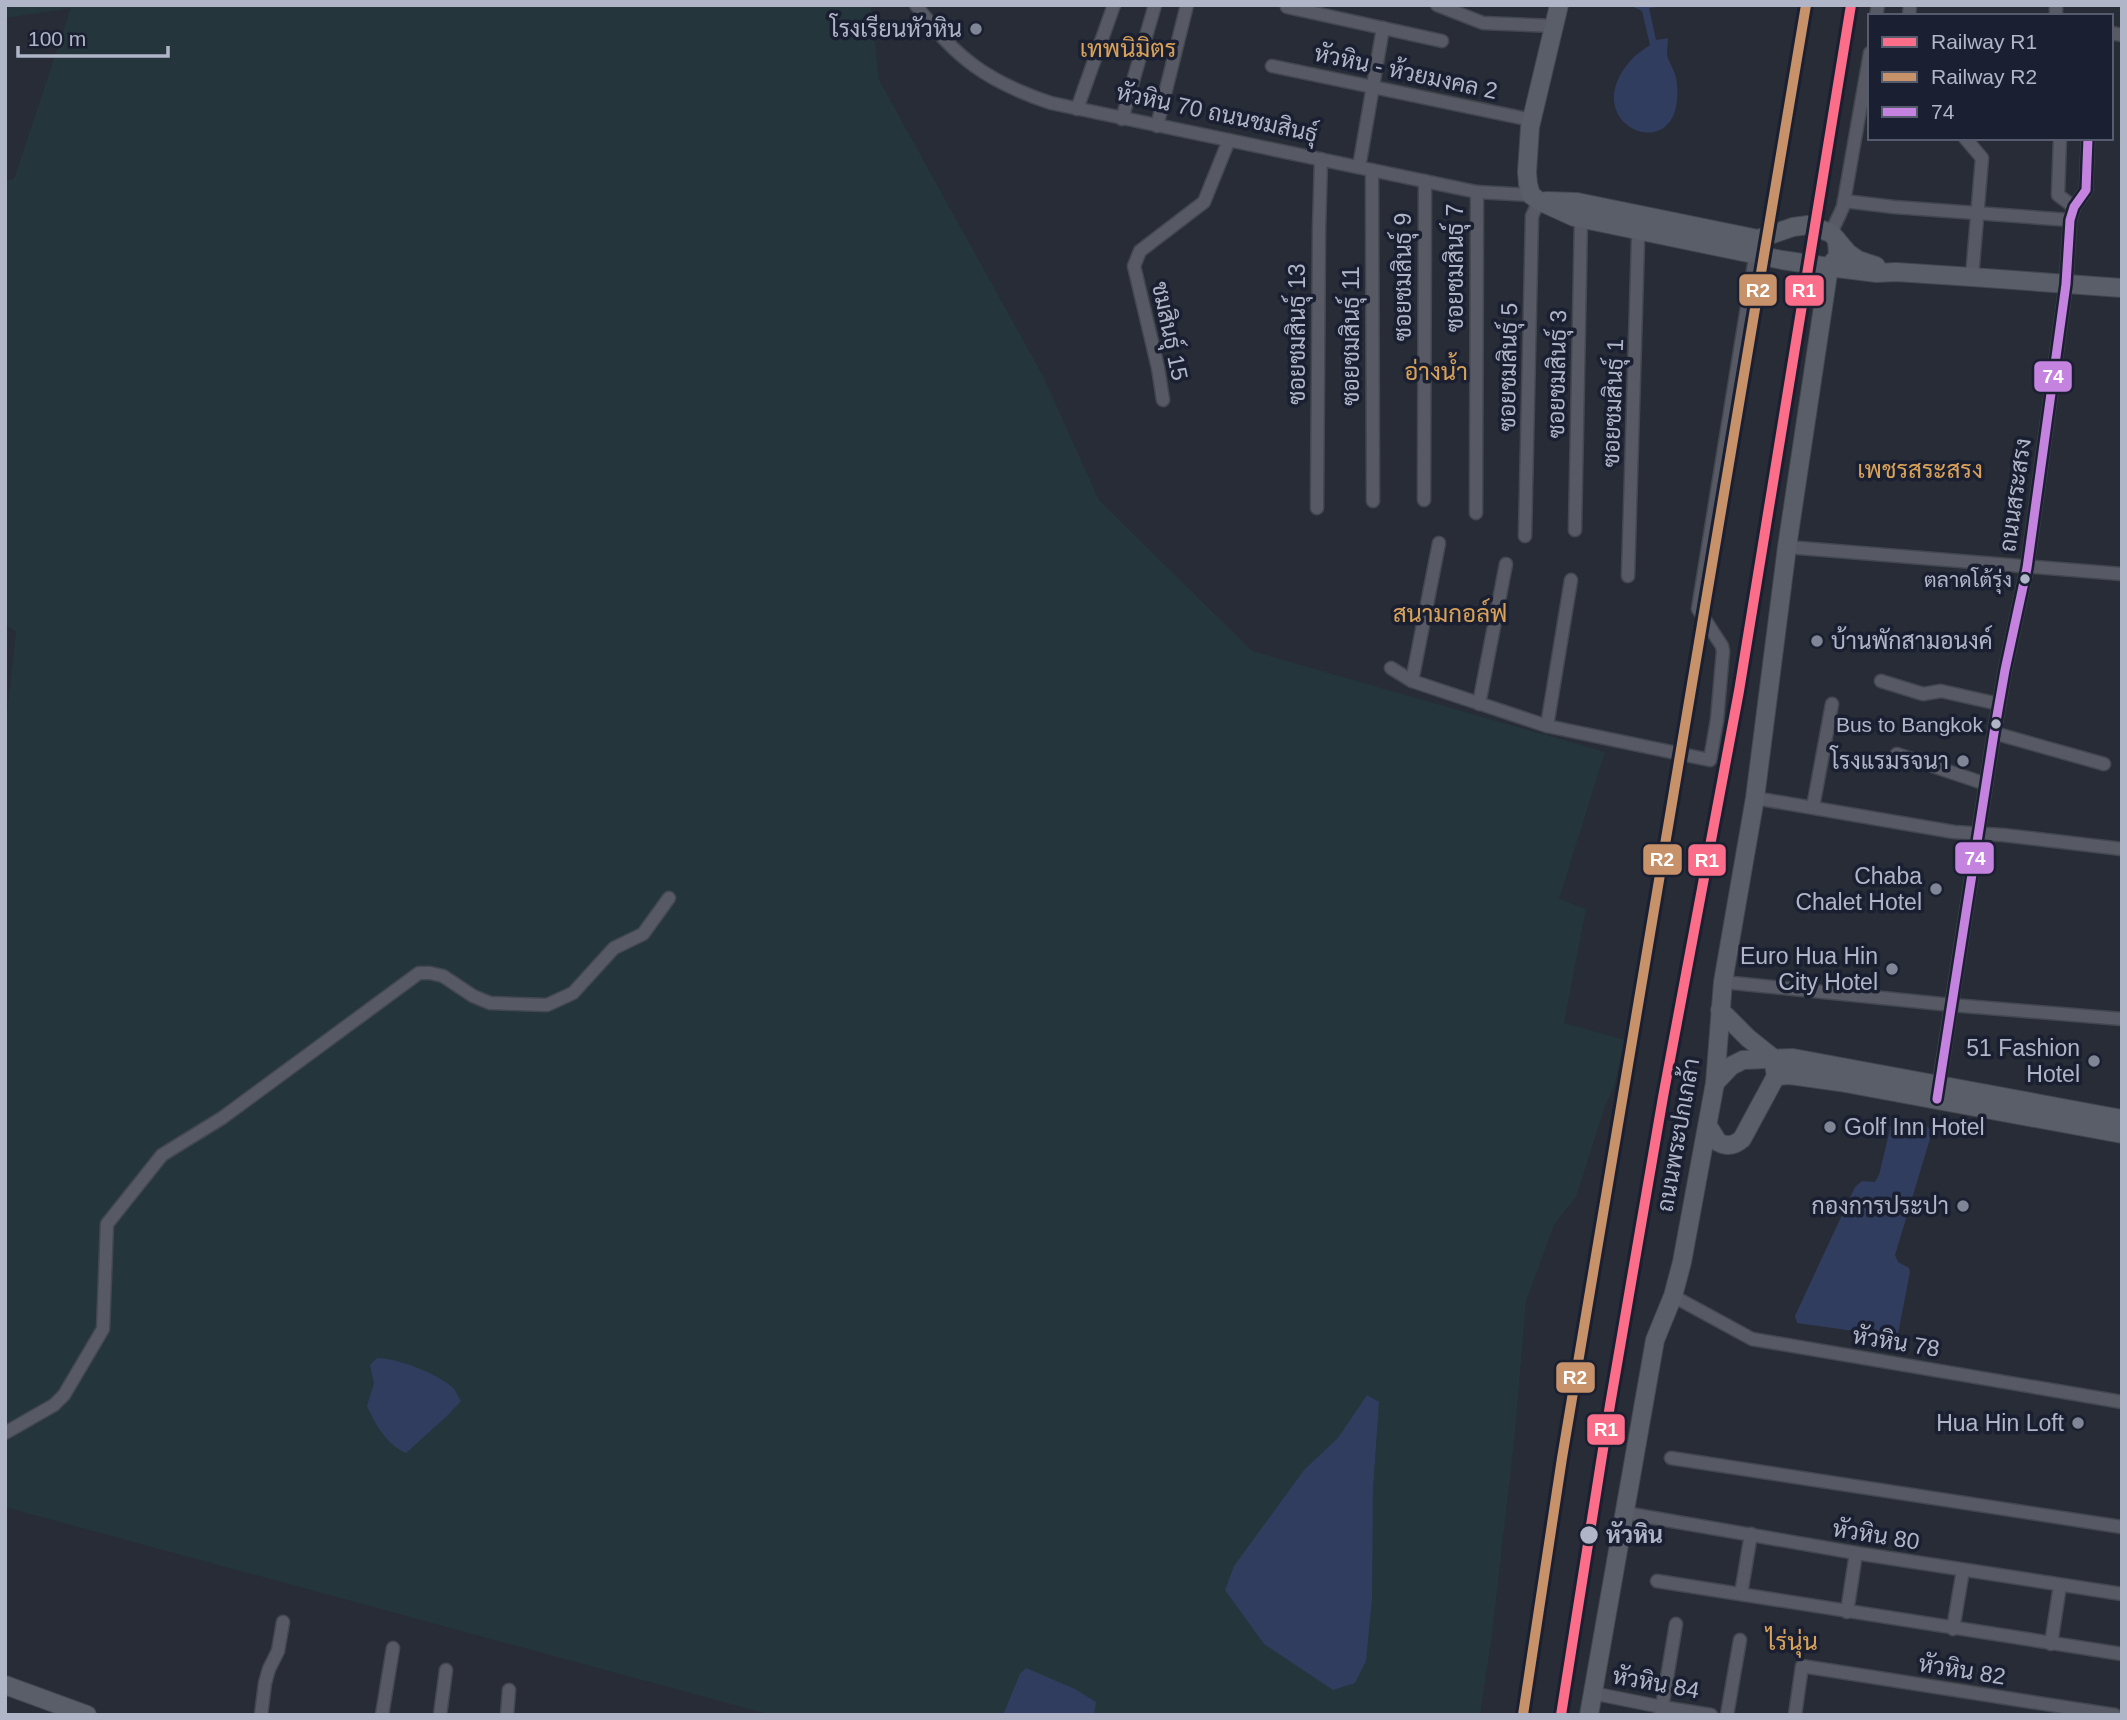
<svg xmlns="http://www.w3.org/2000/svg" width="2127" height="1720" font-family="Arial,Sarabun,sans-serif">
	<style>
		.green { fill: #24353c }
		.water { fill: #313d5e }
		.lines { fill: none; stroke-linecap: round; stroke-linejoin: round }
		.street-casing { stroke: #43474f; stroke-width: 15 }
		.secondary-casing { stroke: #43474f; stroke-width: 20 }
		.street { stroke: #575a64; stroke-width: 12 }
		.secondary { stroke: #5a5e69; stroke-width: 18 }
		.bus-1-casing { stroke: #1a2031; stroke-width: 14 }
		.bus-1 { stroke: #c483df; stroke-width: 9 }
		.rail-1-casing { stroke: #1a2031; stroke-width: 16 }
		.rail-2-casing { stroke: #1a2031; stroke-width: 16 }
		.rail-1 { stroke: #fb6d88; stroke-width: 10 }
		.rail-2 { stroke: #c7916a; stroke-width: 10 }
		.poi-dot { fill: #808695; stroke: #1a2031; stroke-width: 2.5 }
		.bus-dot { fill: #b0b6c8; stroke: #1a2031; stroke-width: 2.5 }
		.labels { text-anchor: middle; stroke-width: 7; stroke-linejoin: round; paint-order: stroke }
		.bus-label { font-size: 21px; fill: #b0b6c8; stroke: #1a2031; text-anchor: end }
		.poi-label { font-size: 23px; fill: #b0b6c8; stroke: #1a2031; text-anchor: end }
		.street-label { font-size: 23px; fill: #b0b6c8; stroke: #1a2031 }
		.stop-label { font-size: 23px; font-weight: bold; fill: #b0b6c8; stroke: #1a2031; text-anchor: start }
		.neighbourhood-label { font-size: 24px; fill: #daa259; stroke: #1a2031 }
		.line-badge { stroke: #1a2031; stroke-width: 2.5 }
		.badge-label { font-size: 19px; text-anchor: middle; font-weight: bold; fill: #fff }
	</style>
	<rect width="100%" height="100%" fill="#272c36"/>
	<path class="green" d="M5,5h866l8,75 164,296 56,124 153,151 353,101 -46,147 27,10 -22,114 61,17 -11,47 -9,19 -29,91 -21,26 -29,78 -11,132 -23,202 -12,80h-709l-766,-208v-776l11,-100 -11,-6v-444l9,-2 57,-171 -66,10z"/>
	<g class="water">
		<path d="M1629,5h44l-24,3 7,32 12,-2c0,5 -1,11 -1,16 1,7 6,14 8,20 3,10 3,23 1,33 -12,56 -100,11 -43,-49 5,-5 11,-9 17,-13l-8,-34z"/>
		<path d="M1896,1119l31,7 5,6 -37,123 3,7 11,6 1,4 -12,62 -8,2 -93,-13 -2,-7 60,-129 7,-6 13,1 4,-7 13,-54z"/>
		<path d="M377,1358c20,0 59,15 75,29 4,3 6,10 9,14l-12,13 -43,39c-19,-8 -31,-29 -39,-47l7,-23 -4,-18z"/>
		<path d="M1367,1395l12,7 -6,86 -1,111 -6,62 -11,22 -22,7 -69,-46 -39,-54 9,-24 70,-96 34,-32z"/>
		<path d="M1026,1668l49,21 21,13 -2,13h-91l17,-41z"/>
	</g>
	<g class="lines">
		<g class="street-casing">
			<g id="street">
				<path d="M916,5c39,53 72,77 135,98l426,89 54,3"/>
				<path d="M1437,5l46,18 72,3"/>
				<path d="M2056,5v11"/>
				<path d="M1287,7l155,34"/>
				<path d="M1876,16l2,-11"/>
				<path d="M1909,16l1,-11"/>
				<path d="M2111,33l11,2"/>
				<path d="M1272,66l260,54"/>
				<path d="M1077,109l37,-104"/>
				<path d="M1122,119l33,-114"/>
				<path d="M1157,126l30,-121"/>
				<path d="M1965,138l17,20 -10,119"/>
				<path d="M2060,138l-2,57 16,12"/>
				<path d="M1359,167l24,-139"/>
				<path d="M1372,170l1,331"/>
				<path d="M1844,201l50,6 176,13"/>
				<path d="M1831,233l12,-26 27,-154"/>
				<path d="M1163,400l-5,-32 -24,-102 6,-15 64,-49 25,-62"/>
				<path d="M1424,500l1,-319"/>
				<path d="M1317,508l2,-278 2,-71"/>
				<path d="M1476,513l1,-321"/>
				<path d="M1575,530l6,-312"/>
				<path d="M1525,536l7,-320 7,-15"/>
				<path d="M1787,547l335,27"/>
				<path d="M1628,576l10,-336 3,-16"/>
				<path d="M1391,668l21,13 135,45 163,34 7,-40 6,-69 -1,-5 -24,-37 59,-363"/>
				<path d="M1412,681l27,-138"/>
				<path d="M1881,681l42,13 18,-3 58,13"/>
				<path d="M1479,704l27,-140"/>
				<path d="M1547,726l24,-146"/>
				<path d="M1994,733l110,31"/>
				<path d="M1897,754l89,30"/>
				<path d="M1755,798l199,34 49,3 119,14"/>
				<path d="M1813,807l19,-103"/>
				<path d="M1723,982l229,23 170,14"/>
				<path d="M1939,1085l55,-352 11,-63 22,-102 39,-284 4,-64 4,-13 12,-17 2,-52"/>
				<path d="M1673,1296l79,43 370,63"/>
				<path d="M5,1433l49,-28 10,-10 39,-66 4,-105 55,-69 60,-37 197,-145h11l13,3 30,20 17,7 57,2 26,-12 41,-45 29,-14 26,-36"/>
				<path d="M1671,1458l451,69"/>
				<path d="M1625,1513l231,40 266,41"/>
				<path d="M1657,1581l465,73"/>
				<path d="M1741,1594l10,-60"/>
				<path d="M1847,1612l9,-59"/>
				<path d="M1953,1629l10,-59"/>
				<path d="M2051,1644l9,-59"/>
				<path d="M1592,1693l70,14 49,8"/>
				<path d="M1661,1713l15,-89"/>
				<path d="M261,1715l4,-32 4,-14 9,-18 5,-29"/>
				<path d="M382,1715l11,-67"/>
				<path d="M440,1715l6,-45"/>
				<path d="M507,1715l2,-25"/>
				<path d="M1727,1715l13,-75"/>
				<path d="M1795,1715l7,-49 313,49"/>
			</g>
		</g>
		<g class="secondary-casing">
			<g id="secondary">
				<path d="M1559,5l-29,122 -3,45 1,12 3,11 8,6 35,16 208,43 47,7 48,6 19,-1 76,5 150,11"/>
				<path d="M1546,201l31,1 181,37 35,-12 15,-2 23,8 17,20 10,7 18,6"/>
				<path d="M1776,1076l14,-1 50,7 282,52"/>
				<path d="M1715,1083l16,-17 12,-6 50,-2 329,61"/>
				<path d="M1708,1126l10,16c9,5 16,4 24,-3l34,-63 -3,-18 -25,-20 -28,-28"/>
				<path d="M5,1685l82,30"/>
				<path d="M1589,1715l66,-375 18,-44 9,-34 33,-179 8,-101 32,-184 32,-251 42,-280 9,-11 -1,-16"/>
			</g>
		</g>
		<use href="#street" class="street"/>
		<use href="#secondary" class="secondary"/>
		<g class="bus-1-casing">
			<path id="bus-1" d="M1937,1099l57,-366 11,-63 22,-102 39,-284 4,-64 4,-13 12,-17 2,-52"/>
		</g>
		<use href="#bus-1" class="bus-1"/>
		<g class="rail-1-casing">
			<path id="rail-1" d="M1561,1715l49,-310 53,-308 76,-406 112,-686"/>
		</g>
		<g class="rail-2-casing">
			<path id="rail-2" d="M1523,1715l39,-257 244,-1453"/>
		</g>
		<use href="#rail-1" class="rail-1"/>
		<use href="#rail-2" class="rail-2"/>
	</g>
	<g class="poi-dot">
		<circle cx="976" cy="29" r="7"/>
		<circle cx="1817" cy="641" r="7"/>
		<circle cx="1963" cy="761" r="7"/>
		<circle cx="1936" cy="889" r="7"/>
		<circle cx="1892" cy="969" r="7"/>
		<circle cx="2094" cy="1061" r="7"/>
		<circle cx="1830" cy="1127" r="7"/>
		<circle cx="1963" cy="1206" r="7"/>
		<circle cx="2078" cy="1423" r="7"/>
	</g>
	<g class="bus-dot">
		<circle cx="2025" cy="579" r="6"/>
		<circle cx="1996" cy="724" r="6"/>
		<circle cx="1589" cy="1535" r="10"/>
	</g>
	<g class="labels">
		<g class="bus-label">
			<text x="2012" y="587">ตลาดโต้รุ่ง</text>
			<text x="1983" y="732">Bus to Bangkok</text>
		</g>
		<g class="poi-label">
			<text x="962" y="37">โรงเรียนหัวหิน</text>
			<text x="1831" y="649" text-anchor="start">บ้านพักสามอนงค์</text>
			<text x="1949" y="769">โรงแรมรจนา</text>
			<text x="1922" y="884">Chaba<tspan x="1922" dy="26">Chalet Hotel</tspan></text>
			<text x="1878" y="964">Euro Hua Hin<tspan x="1878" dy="26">City Hotel</tspan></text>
			<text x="2080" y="1056">51 Fashion<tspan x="2080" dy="26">Hotel</tspan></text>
			<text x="1844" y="1135" text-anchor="start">Golf Inn Hotel</text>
			<text x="1949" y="1214">กองการประปา</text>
			<text x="2064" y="1431">Hua Hin Loft</text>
		</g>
		<g class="street-label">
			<text transform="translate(1406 72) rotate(12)" y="8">หัวหิน - ห้วยมงคล 2</text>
			<text transform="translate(1217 113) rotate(12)" y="8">หัวหิน 70 ถนนชมสินธุ์</text>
			<text transform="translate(1455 268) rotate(-90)" y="8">ซอยชมสินธุ์ 7</text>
			<text transform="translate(1403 277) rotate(-90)" y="8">ซอยชมสินธุ์ 9</text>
			<text transform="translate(1170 331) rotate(78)" y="8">ชมสินธุ์ 15</text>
			<text transform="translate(1297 334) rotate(-90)" y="8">ซอยชมสินธุ์ 13</text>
			<text transform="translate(1351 336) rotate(-90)" y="8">ซอยชมสินธุ์ 11</text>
			<text transform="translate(1508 367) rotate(-89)" y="8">ซอยชมสินธุ์ 5</text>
			<text transform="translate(1557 374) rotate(-89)" y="8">ซอยชมสินธุ์ 3</text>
			<text transform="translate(1613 403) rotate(-88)" y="8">ซอยชมสินธุ์ 1</text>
			<text transform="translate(2015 495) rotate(-82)" y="8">ถนนสระสรง</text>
			<text transform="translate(1678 1135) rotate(-80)" y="8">ถนนพระปกเกล้า</text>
			<text transform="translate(1896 1342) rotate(9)" y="8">หัวหิน 78</text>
			<text transform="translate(1876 1535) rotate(9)" y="8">หัวหิน 80</text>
			<text transform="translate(1962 1670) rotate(9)" y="8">หัวหิน 82</text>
			<text transform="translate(1656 1683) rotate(10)" y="8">หัวหิน 84</text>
		</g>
		<g class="stop-label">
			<text x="1606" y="1543">หัวหิน</text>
		</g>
		<g class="neighbourhood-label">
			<text x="1128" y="57">เทพนิมิตร</text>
			<text x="1436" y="380">อ่างน้ำ</text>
			<text x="1920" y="478">เพชรสระสรง</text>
			<text x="1450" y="622">สนามกอล์ฟ</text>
			<text x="1792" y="1650">ไร่นุ่น</text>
		</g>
	</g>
	<g class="line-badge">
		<rect x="1738" y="273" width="40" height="34" rx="7" fill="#c7916a"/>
		<rect x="1784" y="274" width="41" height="33" rx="7" fill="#fb6d88"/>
		<rect x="2033" y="360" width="40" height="33" rx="7" fill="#c483df"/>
		<rect x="1954" y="841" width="41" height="34" rx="7" fill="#c483df"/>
		<rect x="1642" y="843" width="41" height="33" rx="7" fill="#c7916a"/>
		<rect x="1687" y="843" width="40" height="34" rx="7" fill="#fb6d88"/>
		<rect x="1555" y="1361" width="41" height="33" rx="7" fill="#c7916a"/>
		<rect x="1586" y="1413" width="40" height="33" rx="7" fill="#fb6d88"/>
	</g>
	<g class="badge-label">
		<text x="1758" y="297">R2</text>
		<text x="1804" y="297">R1</text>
		<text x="2053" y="383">74</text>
		<text x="1975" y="865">74</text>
		<text x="1662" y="866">R2</text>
		<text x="1707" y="867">R1</text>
		<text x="1575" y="1384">R2</text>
		<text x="1606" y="1436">R1</text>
	</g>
	<rect width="2127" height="1720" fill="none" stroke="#b0b6c8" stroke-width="14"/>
	<rect x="1868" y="14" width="245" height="126" fill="#1a2031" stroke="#565c6d" stroke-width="2"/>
	<rect x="1882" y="37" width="35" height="10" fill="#fb6d88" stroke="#565c6d" stroke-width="2"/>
	<text x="1931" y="49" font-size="21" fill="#b0b6c8">Railway R1</text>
	<rect x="1882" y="72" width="35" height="10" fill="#c7916a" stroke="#565c6d" stroke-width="2"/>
	<text x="1931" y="84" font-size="21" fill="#b0b6c8">Railway R2</text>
	<rect x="1882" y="107" width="35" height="10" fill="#c483df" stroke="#565c6d" stroke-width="2"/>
	<text x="1931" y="119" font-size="21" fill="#b0b6c8">74</text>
	<path d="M18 46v10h150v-10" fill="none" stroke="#b0b6c8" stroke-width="3.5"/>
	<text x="28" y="46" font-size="21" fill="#b0b6c8" stroke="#1a2031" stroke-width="5" paint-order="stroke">100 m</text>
</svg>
